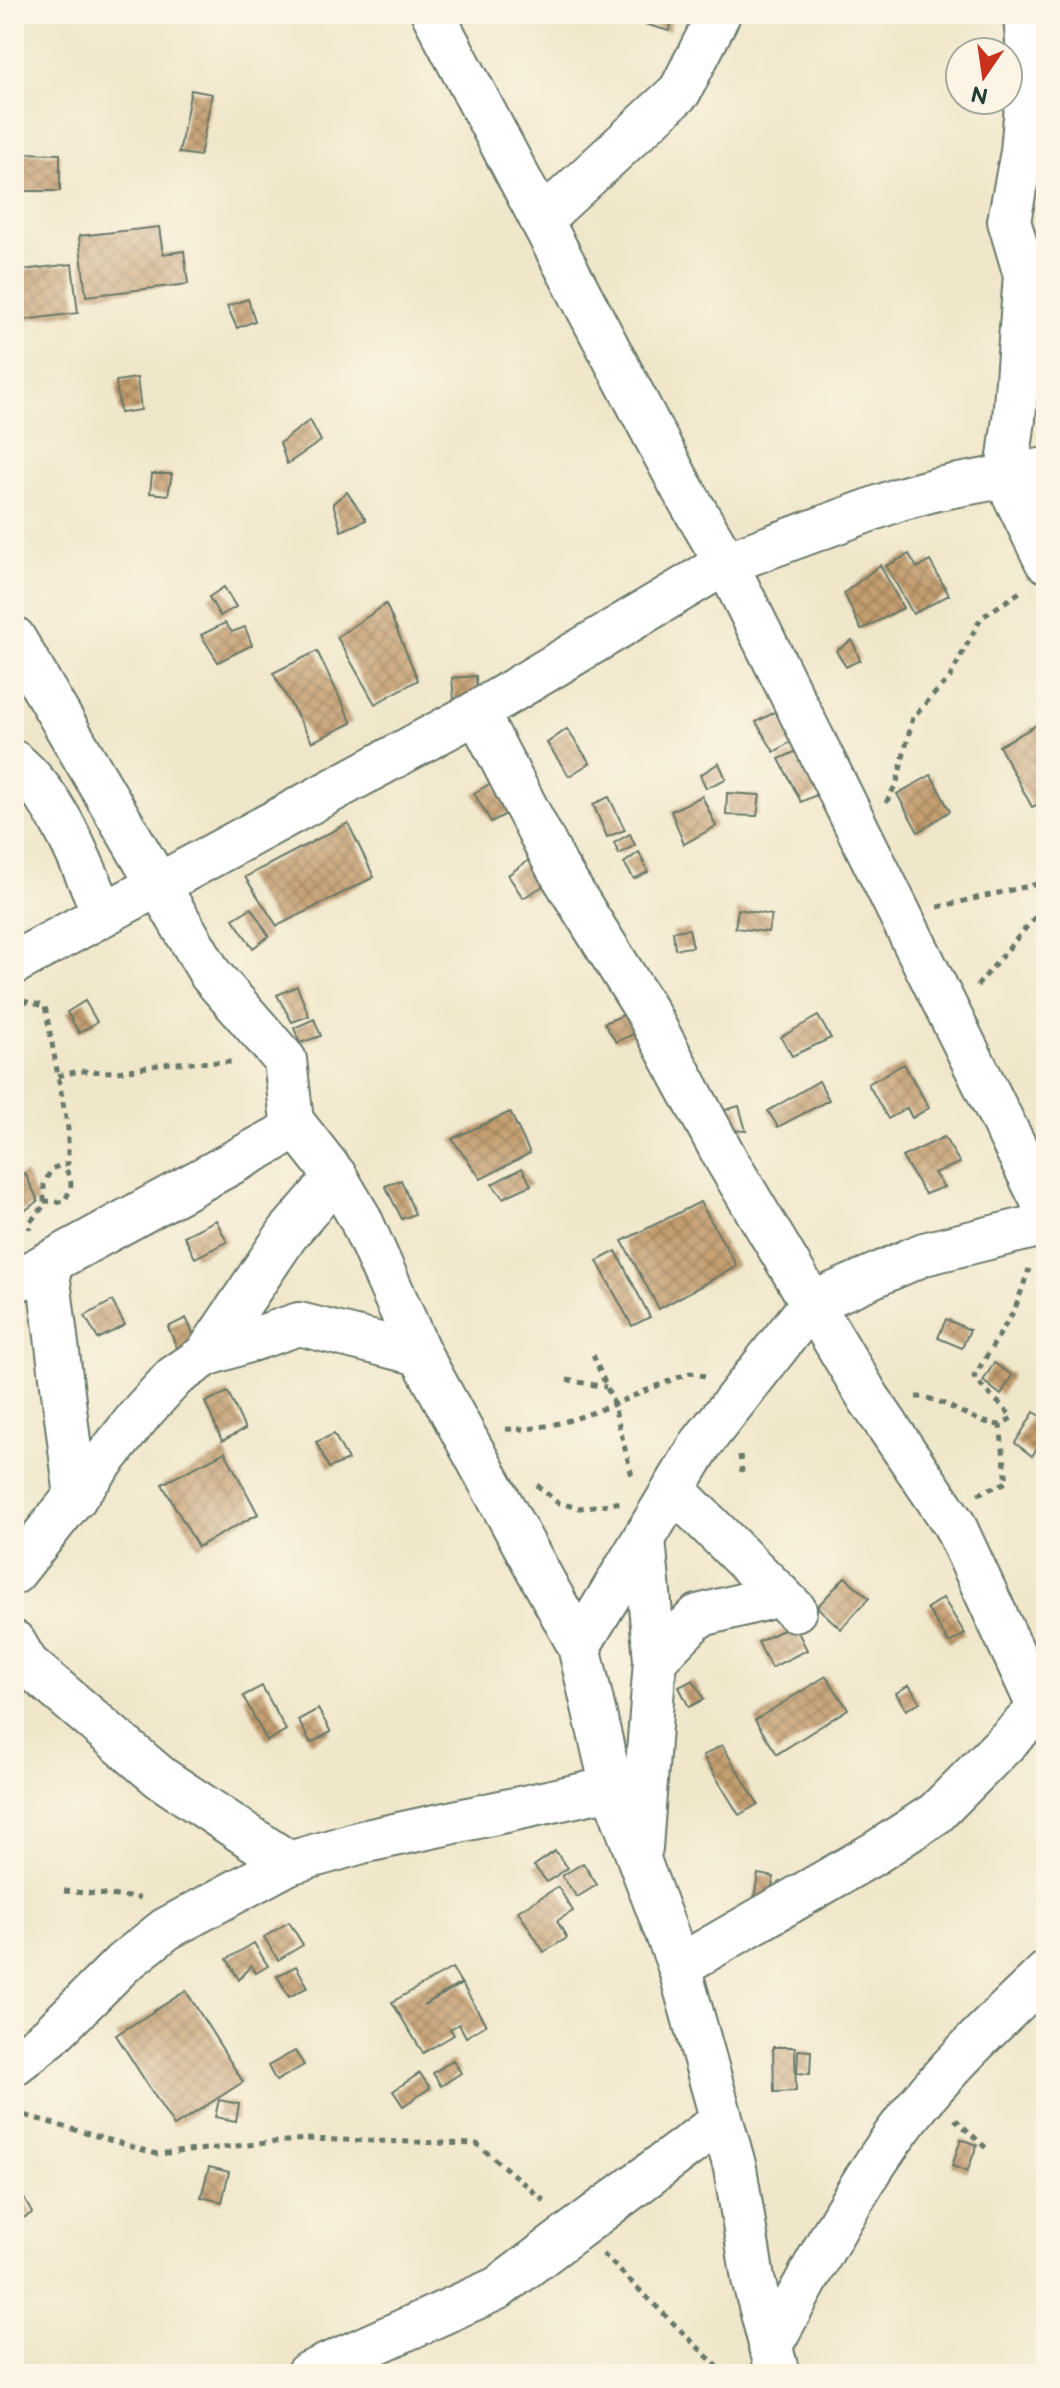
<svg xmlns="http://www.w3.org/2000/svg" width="1060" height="2388" font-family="'Balsamiq Sans',sans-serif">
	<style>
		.building { fill: url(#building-cross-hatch) }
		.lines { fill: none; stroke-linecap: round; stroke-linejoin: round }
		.street-casing { stroke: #687869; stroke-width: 46 }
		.path { stroke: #687869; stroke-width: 5; stroke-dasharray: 6 6; stroke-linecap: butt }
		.street { stroke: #fff; stroke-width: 42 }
	</style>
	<defs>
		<pattern id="building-cross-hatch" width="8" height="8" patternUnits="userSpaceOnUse" patternTransform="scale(2)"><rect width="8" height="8" fill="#c59e70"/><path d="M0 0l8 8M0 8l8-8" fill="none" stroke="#9f825d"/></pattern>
	</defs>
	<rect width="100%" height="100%" fill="#fcf5e5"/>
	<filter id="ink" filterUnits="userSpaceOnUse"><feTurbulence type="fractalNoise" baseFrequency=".0125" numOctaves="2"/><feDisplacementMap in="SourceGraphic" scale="16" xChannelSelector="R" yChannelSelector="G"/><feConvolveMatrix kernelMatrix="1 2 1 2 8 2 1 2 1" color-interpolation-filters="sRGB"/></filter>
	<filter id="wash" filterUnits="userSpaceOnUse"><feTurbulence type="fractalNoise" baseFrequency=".006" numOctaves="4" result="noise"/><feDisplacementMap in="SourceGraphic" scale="32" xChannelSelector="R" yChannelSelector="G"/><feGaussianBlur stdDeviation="1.8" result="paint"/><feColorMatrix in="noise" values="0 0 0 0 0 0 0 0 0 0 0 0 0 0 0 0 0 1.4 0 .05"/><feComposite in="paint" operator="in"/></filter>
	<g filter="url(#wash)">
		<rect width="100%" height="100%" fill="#f0e7cb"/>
		<g id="blocks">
			<g class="building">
				<path d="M610,14h64l-5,17z"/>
				<path d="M191,90l21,4 -12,62 -21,-3z"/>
				<path d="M19,153l41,1v37h-41z"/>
				<path d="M159,227l4,27 21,-3 4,33 -102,12 -7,-60z"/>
				<path d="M72,264l6,49 -64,8v-50z"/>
				<path d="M248,299l7,22 -18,7 -10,-22z"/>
				<path d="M137,378l4,32 -21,3 -4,-32z"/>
				<path d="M310,420l11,21 -34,23 -7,-21z"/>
				<path d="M152,474h20l-4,21 -18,-2z"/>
				<path d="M347,492l19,28 -25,11 -8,-28z"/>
				<path d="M909,554l8,14 13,-7 19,34 -36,19 -27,-48z"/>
				<path d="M880,565l23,43 -42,22 -17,-37z"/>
				<path d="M224,587l12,20 -16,9 -11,-19z"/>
				<path d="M386,604l32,76 -43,24 -38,-67z"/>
				<path d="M225,623l7,9 13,-5 7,18 -34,17 -17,-27z"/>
				<path d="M852,640l8,20 -14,7 -10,-16z"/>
				<path d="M317,651l35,72 -40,19 -39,-69z"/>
				<path d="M476,676l1,22 -23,1 -2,-21z"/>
				<path d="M777,711l17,29 -20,12 -18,-30z"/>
				<path d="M1046,720v81l-14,6 -33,-61z"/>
				<path d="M567,729l23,34 -21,13 -22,-33z"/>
				<path d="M799,750l22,43 -20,9 -22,-43z"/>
				<path d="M719,763l7,16 -20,9 -6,-13z"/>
				<path d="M931,775l19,36 -32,21 -21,-38z"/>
				<path d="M495,781l17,30 -21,11 -17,-29z"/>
				<path d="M727,793l33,2 -3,21 -31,-1z"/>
				<path d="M702,796l14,30 -32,18 -13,-33z"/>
				<path d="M609,797l16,33 -18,7 -14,-33z"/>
				<path d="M348,823l26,54 -97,49 -32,-49z"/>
				<path d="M630,834l5,11 -16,9 -5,-11z"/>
				<path d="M540,852l15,27 -32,19 -15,-23z"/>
				<path d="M639,852l9,20 -14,7 -10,-16z"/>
				<path d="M251,908l18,28 -16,12 -20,-29z"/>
				<path d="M738,909l34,6 -4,17 -33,-4z"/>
				<path d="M689,929l4,18 -18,2 -2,-18z"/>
				<path d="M297,986l12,30 -17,6 -15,-27z"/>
				<path d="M85,1001l12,21 -18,11 -12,-21z"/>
				<path d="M626,1014l12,18 -22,10 -12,-19z"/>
				<path d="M818,1016l13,22 -39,18 -11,-19z"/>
				<path d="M314,1019l7,17 -21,7 -6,-15z"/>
				<path d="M904,1064l25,44 -17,10 -5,-10 -19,11 -20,-35z"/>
				<path d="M819,1081l10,19 -51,27 -10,-16z"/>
				<path d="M739,1106l7,25 -21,-1 -6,-18z"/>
				<path d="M510,1112l20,41 -49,26 -29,-40z"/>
				<path d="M944,1137l16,26 -26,10 10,14 -19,7 -23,-37z"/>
				<path d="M522,1168l9,17 -28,13 -11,-14z"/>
				<path d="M25,1173l13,28 -15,11 -9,-17v-16z"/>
				<path d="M401,1180l14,34 -13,5 -17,-33z"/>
				<path d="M700,1202l37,64 -78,43 -37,-68z"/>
				<path d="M216,1220l11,22 -32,16 -11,-22z"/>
				<path d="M616,1251l34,66 -18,9 -35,-65z"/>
				<path d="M112,1301l13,24 -27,14 -13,-23z"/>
				<path d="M186,1318l14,30 -19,9 -13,-30z"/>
				<path d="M946,1319l24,11 -8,18 -24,-10z"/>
				<path d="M994,1363l18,12 -11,20 -18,-14z"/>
				<path d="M228,1392l17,37 -23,12 -17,-39z"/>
				<path d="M1034,1412l12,7v16l-14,21 -17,-13z"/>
				<path d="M334,1434l14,26 -19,8 -13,-26z"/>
				<path d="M225,1452l33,62 -60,33 -36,-63z"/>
				<path d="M845,1577l24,21 -28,31 -24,-22z"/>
				<path d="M943,1598l22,36 -16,9 -22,-35z"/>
				<path d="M794,1624l13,26 -36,18 -13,-26z"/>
				<path d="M826,1676l22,33 -71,45 -22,-34z"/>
				<path d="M693,1680l11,19 -15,8 -10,-20z"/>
				<path d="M909,1685l11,17 -14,8 -10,-17z"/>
				<path d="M262,1686l24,44 -19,11 -24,-45z"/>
				<path d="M318,1709l13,23 -20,11 -13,-23z"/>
				<path d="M722,1745l36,59 -19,11 -36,-59z"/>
				<path d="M555,1851l13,17 -21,14 -13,-16z"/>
				<path d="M583,1863l14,22 -20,12 -15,-21z"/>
				<path d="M758,1874l16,3 -6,25 -14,-3z"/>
				<path d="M558,1887l15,24 -16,10 10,17 -23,14 -26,-41z"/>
				<path d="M289,1922l14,23 -25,15 -14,-23z"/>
				<path d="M254,1943l14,23 -12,7 -5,-8 -12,15 -12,-21z"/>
				<path d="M296,1966l12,21 -19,10 -12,-21z"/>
				<path d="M452,1968l9,15 -38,22 39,-21 24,41 -20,12 -7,-13 -9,5 4,6 -31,18 -31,-51z"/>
				<path d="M186,1991l57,91 -69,44 -58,-91z"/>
				<path d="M773,2047h22l1,44 -22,1z"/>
				<path d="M798,2050l13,1 -1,23 -13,-1z"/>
				<path d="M295,2051l9,14 -28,16 -8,-15z"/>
				<path d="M453,2060l8,13 -20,13 -8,-13z"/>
				<path d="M420,2073l10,15 -27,18 -10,-15z"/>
				<path d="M219,2100l20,4 -3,17 -21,-4z"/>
				<path d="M961,2139l16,6 -10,27 -15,-6z"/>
				<path d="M209,2167l20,5 -7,30 -21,-5z"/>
				<path d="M14,2180l18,33 -18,10z"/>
			</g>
		</g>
	</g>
	<g filter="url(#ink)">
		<use href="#blocks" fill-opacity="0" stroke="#687869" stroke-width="2"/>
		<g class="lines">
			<g class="street-casing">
				<g id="street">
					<path d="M433,14l249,474 44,75 320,646"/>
					<path d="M1025,14l4,56 -7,82 -13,69 16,54 -11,144 -8,60 40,82"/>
					<path d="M541,220l139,-129 39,-77"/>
					<path d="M14,638l197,337 74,85 7,61 44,56 24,41 60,136 159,292 33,142 67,178 56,202 18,111 25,95"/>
					<path d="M477,712l80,155 90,145 80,149 141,236 86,127 85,184"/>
					<path d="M14,762c45,36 66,100 90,152"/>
					<path d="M14,963l463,-251 249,-149 174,-64 37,-10 109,-20"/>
					<path d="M47,1264l29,233"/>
					<path d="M14,1282l282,-154"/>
					<path d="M206,1355l93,-31 121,30"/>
					<path d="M674,1490l121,120"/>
					<path d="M644,1538l11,122"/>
					<path d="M14,1573l129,-162 31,-34 32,-22 82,-122 48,-56"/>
					<path d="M14,1642l13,22 134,114 128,85"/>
					<path d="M579,1646l122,-202 111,-141 112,-49 122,-30"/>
					<path d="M641,1848l14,-188 43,-44 82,-21"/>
					<path d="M679,1966l196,-113 61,-40 110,-111"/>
					<path d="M14,2064l36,-28 72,-72 44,-35 123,-66 73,-21 250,-54"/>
					<path d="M770,2347c43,-76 83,-158 136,-227 42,-54 91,-100 140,-147"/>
					<path d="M307,2374l191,-86 223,-167"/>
				</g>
			</g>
			<g class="path">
				<path d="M886,803l11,-21 16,-65 37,-40 31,-59 42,-28"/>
				<path d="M938,907l108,-25"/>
				<path d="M977,986l69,-82"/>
				<path d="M23,1001l22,5 23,123v34l-17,6 -7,16v21l-15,17 1,6"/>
				<path d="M58,1076l21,-5 38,1 53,-9 65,-1"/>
				<path d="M44,1201l19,1c11,-15 10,-22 0,-37"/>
				<path d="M14,1227l11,3"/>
				<path d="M593,1355l20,47 20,78"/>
				<path d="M567,1380l39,7"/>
				<path d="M916,1397c26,-1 50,24 84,28"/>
				<path d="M506,1429c60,4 127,-36 184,-56l15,3"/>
				<path d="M740,1455l2,17"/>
				<path d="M537,1485l21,18 22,5 43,-6"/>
				<path d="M978,1494l29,-12 -7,-57 12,-7c-11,-16 -27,-25 -38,-41l41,-68 14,-40"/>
				<path d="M64,1891l76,7"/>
				<path d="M14,2112l143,42 149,-15 171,5 71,60"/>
				<path d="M955,2119l31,29"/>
				<path d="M603,2254l122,120"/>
			</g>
			<use href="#street" class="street"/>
		</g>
	</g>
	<rect width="1060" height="2388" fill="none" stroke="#fcf5e5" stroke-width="48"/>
	<g transform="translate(984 76) rotate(193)"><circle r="38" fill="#fcf5e5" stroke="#a4ab9e" stroke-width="2"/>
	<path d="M0-6L14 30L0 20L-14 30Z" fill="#c8321e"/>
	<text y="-12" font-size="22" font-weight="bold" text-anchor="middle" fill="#1f3d34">N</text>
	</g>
</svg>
